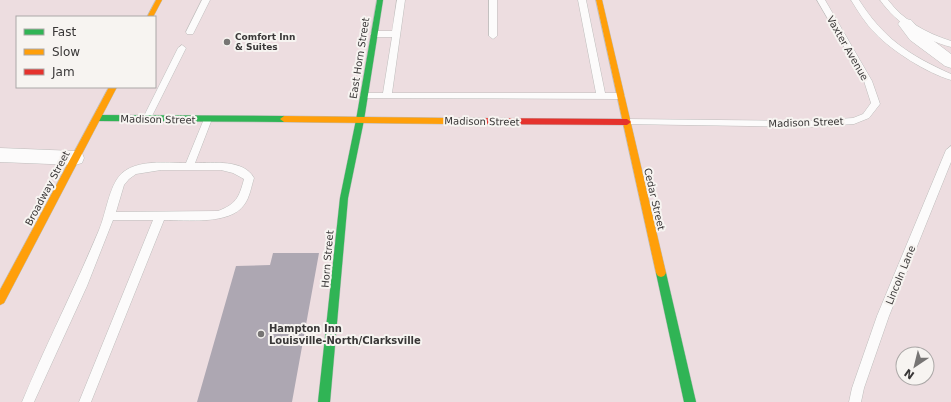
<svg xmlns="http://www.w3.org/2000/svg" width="951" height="402" font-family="'DejaVu Sans',sans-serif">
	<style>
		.commercial { fill: #eddde0; fill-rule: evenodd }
		.building { fill: #ada7b2 }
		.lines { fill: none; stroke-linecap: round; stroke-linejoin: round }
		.lane-casing { stroke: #bebdbc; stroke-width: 1 }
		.street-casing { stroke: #bebdbc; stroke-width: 1 }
		.fast-casing { stroke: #bebdbc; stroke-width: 1 }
		.slow-casing { stroke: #bebdbc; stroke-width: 1 }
		.jam-casing { stroke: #bebdbc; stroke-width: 1 }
		.lane { fill: #fcfbfb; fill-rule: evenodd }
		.street { fill: #fcfbfb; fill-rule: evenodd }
		.fast { fill: #30b455; fill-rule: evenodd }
		.slow { fill: #ff9f0a; fill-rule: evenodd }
		.jam { fill: #e5322d; fill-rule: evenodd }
		.poi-dot { fill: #777574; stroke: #f7f4f1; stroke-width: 1.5 }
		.labels { text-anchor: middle; stroke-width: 4; stroke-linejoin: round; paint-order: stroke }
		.far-poi-label { font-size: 9px; font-weight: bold; fill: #393737; stroke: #f7f4f1; text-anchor: start }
		.street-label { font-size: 10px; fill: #393737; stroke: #f7f4f1 }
		.poi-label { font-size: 10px; font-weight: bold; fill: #393737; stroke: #f7f4f1; text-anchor: start }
	</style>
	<rect width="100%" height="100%" fill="#e9e7e5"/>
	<path class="commercial" d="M0,0h951v402h-951zM17,17h138v70h-138zM903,354h24v24h-24z"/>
	<path class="building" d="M273,253h46l-27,149h-95l39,-136 34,-1z"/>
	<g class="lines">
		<g class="lane-casing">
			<g id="lane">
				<path d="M202,0h8l-17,34h-6l-1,-2z"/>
				<path d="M397,0h8l-13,93h204l-18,-93h8l19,93h16l4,3 -4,3 -260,-1 -1,-2 4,-3h19l9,-56h-18l-4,-3 4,-3h18z"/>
				<path d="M489,0h8v36l-4,3 -4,-3z"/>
				<path d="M817,0h8l47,81 8,23 -11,14 -15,6 -45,3 -185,-3 -1,-2 4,-3 182,2 44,-3 10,-4 8,-11 -7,-22z"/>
				<path d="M851,0h8c25,39 50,55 92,74v6c-24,-7 -59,-29 -76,-47 -10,-10 -17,-22 -24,-33z"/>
				<path d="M880,0h8c16,21 38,33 63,41v6c-29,-8 -53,-22 -71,-47z"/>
				<path d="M182,45l4,3 -35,70 -4,3 -3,-1 -1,-2 35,-70z"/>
				<path d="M208,116l4,3 -17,44c18,0 49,-4 59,15 -3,9 -4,19 -10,27 -14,20 -58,15 -80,15l-73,182h-12l74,-182h-40l-26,66 -53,116h-12c24,-58 53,-114 77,-172 7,-16 10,-44 22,-56 16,-15 45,-11 65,-11l18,-44zM221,170l12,3 11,6c-5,19 -8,25 -26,32l-102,1 8,-27 5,-6 7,-5 25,-4z"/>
				<path d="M951,146v16l-62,154 -25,72 -3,14h-12l3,-14 25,-72 69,-166z"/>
			</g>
		</g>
		<g class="street-casing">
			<g id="street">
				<path d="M906,19l5,1 11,12 29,22v14l-6,-2 -35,-26 -12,-16 3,-4z"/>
				<path d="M0,148l75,3 7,2 2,5 -2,5 -7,2 -75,-3z"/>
			</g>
		</g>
		<g class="fast-casing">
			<g id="fast">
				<path d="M377,0h6l-19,120 -16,78 -18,204h-12l22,-204 16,-78z"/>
				<path d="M97,115l187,1 4,3 -4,3 -187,-1 -4,-3z"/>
				<path d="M661,269l3,1 2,3 30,129h-12l-28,-129 2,-3z"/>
			</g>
		</g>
		<g class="slow-casing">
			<g id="slow">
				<path d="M156,0h6l-9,17h-6z"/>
				<path d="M596,0h6l64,273 -2,3 -3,1 -3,-1 -2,-3z"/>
				<path d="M109,87h8l-113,216 -4,2v-15z"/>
				<path d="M284,116l164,2 4,3 -4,3 -164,-2 -4,-3z"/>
			</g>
		</g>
		<g class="jam-casing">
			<path id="jam" d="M448,118l179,1 4,3 -4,3 -179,-1 -4,-3z"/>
		</g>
		<use href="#lane" class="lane"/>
		<use href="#street" class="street"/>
		<use href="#fast" class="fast"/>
		<use href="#slow" class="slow"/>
		<use href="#jam" class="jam"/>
	</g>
	<g class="poi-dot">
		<circle cx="227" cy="42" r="4"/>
		<circle cx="261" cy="334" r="4"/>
	</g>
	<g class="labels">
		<g class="far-poi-label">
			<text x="235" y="40">Comfort Inn<tspan x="235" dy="10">&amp; Suites</tspan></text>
		</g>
		<g class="street-label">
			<text transform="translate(848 48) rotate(60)" y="4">Vaxter Avenue</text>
			<text transform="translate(359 58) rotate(-81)" y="4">East Horn Street</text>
			<text transform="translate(158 119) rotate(1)" y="4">Madison Street</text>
			<text transform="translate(482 121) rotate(1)" y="4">Madison Street</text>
			<text transform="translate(806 122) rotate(-2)" y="4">Madison Street</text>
			<text transform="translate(47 188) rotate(-62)" y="4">Broadway Street</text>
			<text transform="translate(655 199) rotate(77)" y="4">Cedar Street</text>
			<text transform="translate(327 259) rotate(-85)" y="4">Horn Street</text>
			<text transform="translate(900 275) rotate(-68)" y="4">Lincoln Lane</text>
		</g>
		<g class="poi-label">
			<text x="269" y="332">Hampton Inn<tspan x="269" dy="12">Louisville-North/Clarksville</tspan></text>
		</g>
	</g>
	<rect x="16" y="16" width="140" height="72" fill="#f7f4f1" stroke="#aba8a7"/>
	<rect x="24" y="29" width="20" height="6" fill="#30b455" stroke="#aba8a7"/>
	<text x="52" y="36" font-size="12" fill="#393737">Fast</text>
	<rect x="24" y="49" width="20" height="6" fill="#ff9f0a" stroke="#aba8a7"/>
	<text x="52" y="56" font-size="12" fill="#393737">Slow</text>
	<rect x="24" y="69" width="20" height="6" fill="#e5322d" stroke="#aba8a7"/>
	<text x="52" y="76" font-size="12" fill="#393737">Jam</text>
	<g transform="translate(915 366) rotate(215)"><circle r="19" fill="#f7f4f1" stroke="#aba8a7"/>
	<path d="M0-3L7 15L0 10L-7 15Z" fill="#777574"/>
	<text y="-6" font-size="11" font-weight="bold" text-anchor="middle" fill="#393737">N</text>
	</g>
</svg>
